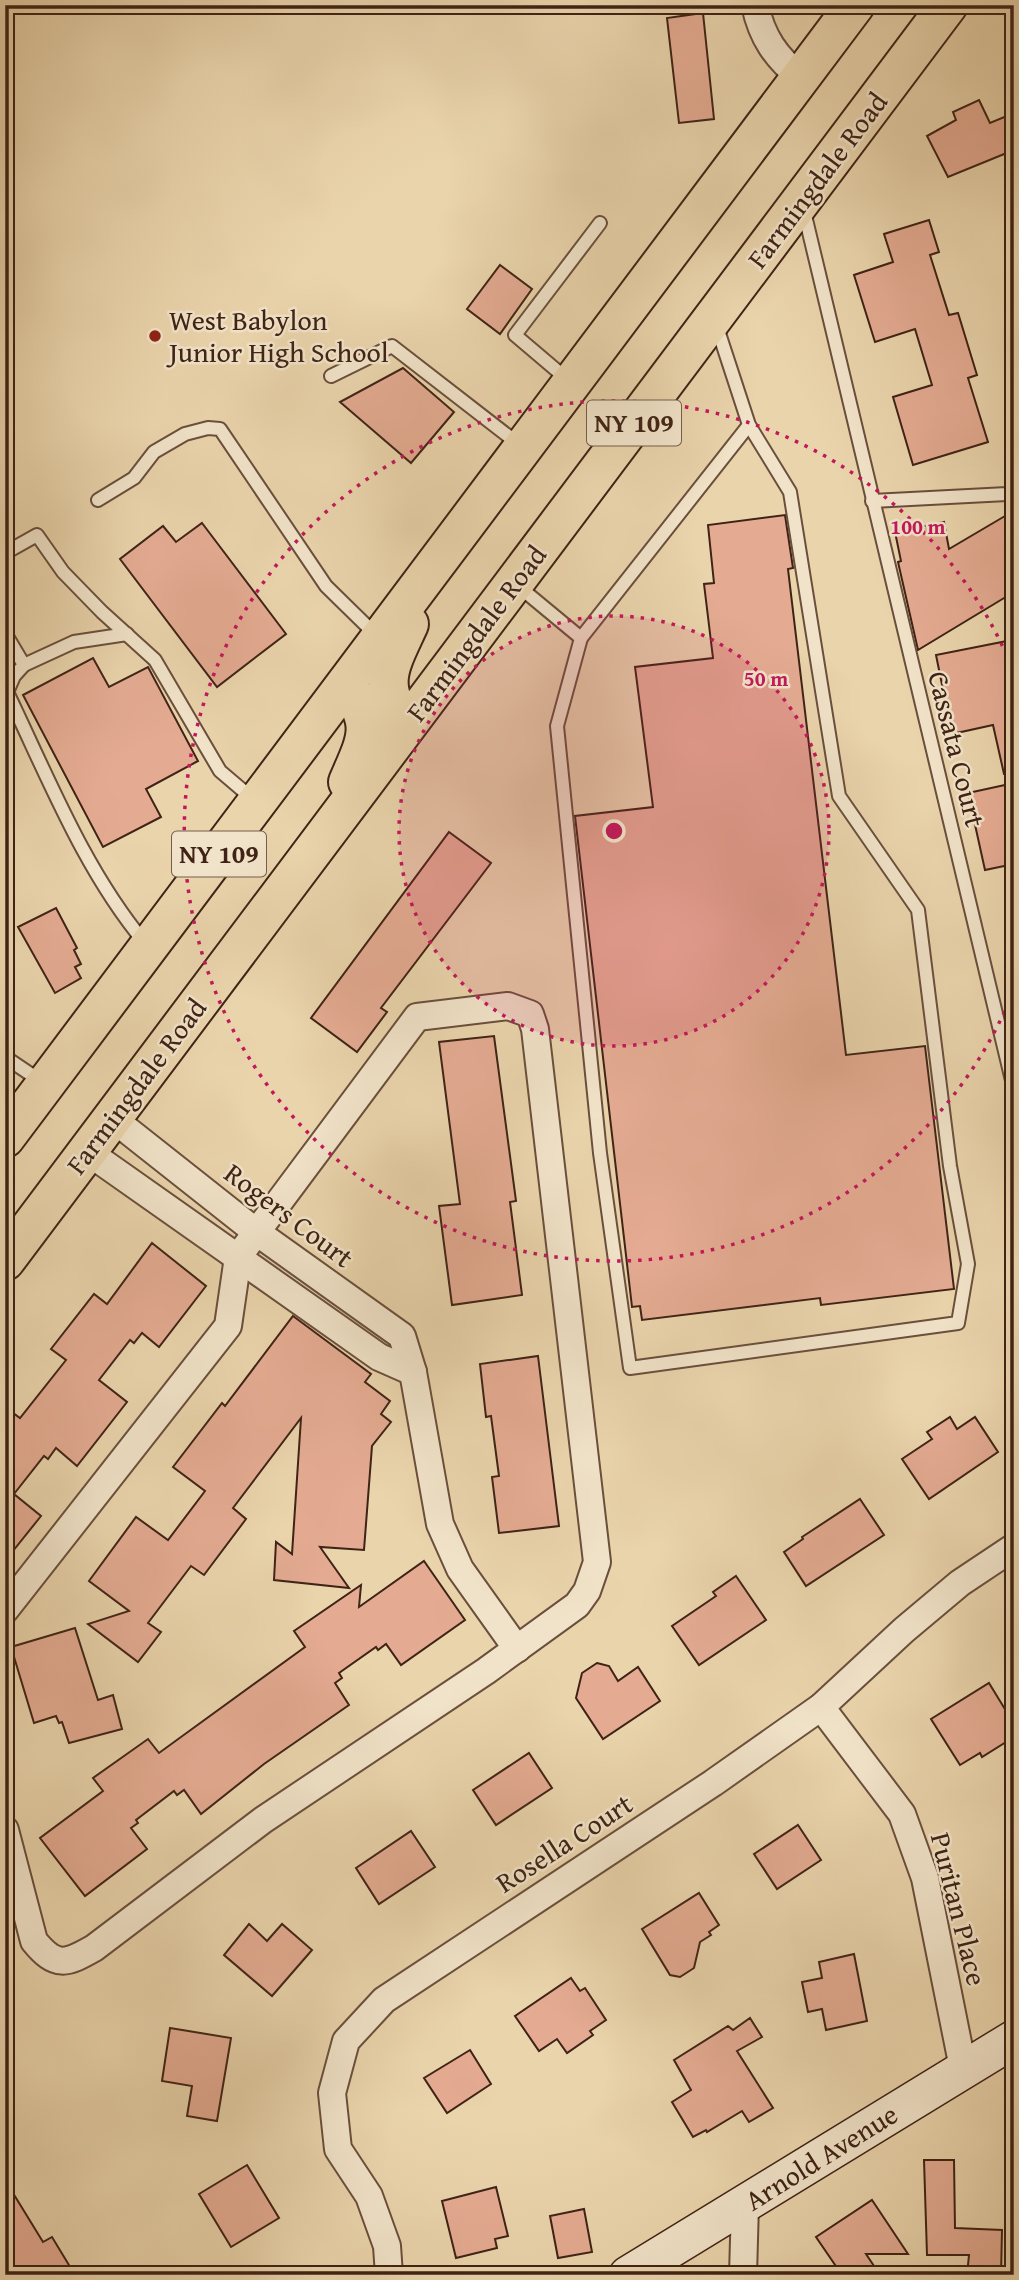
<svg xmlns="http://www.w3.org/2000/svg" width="1019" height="2280" font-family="'Gentium Book Plus',serif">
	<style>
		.building { fill: #e4ab92; stroke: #3f2316; stroke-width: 2 }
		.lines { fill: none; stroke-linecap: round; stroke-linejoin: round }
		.lane-casing { stroke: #6a4f3c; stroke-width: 16 }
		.street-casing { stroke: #6a4f3c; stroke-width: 30 }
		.secondary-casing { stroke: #3f2316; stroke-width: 40 }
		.primary-casing { stroke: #3f2316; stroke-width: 42 }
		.lane { stroke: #f1e3c9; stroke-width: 12 }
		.street { stroke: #f1e3c9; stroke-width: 26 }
		.secondary { stroke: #f1e3c9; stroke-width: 37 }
		.primary { stroke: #ead4ac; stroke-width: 38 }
		.ring { fill: none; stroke: #c2185b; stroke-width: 3.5; stroke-dasharray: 3.5 7 }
		.poi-dot { fill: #8f2418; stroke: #f1e3c9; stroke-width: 2.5 }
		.labels { text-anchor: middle; stroke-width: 5; stroke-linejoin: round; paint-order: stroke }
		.shield { fill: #f1e3c9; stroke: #745d4c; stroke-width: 2 }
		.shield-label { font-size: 26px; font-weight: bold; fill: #3f2316 }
		.street-label { font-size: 28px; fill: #3f2316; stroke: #f1e3c9 }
		.poi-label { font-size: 28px; fill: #3f2316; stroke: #f1e3c9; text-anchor: start }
		.centre { fill: #c2185b; stroke: #f1e3c9; stroke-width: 3.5 }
		.ring-label { font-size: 21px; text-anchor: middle; font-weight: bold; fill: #c2185b; stroke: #f1e3c9; stroke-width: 5; stroke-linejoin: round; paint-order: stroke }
	</style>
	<rect width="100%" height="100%" fill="#ead4ac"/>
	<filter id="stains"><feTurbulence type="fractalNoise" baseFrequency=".00286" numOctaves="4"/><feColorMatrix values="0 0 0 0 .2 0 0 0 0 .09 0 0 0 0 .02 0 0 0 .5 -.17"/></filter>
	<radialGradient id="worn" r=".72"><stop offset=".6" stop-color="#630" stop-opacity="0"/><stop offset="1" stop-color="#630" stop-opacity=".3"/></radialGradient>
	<g class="building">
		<path d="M703,13l11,106 -35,4 -12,-105z"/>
		<path d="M979,100l11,23 24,-10v37l-66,27 -21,-41 29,-16 -3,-8z"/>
		<path d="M929,220l10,32 -9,3 19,60 9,-2 19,62 -9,3 20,64 -75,23 -20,-68 39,-12 -17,-56 -40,13 -21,-67 39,-13 -9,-28z"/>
		<path d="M500,265l32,24 -32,45 -33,-25z"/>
		<path d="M403,368l51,44 -43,51 -71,-61z"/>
		<path d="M785,515l8,53 -5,1 58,486 79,-9 29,243 -133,16 -1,-7 -178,22 -2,-14 -8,1 -57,-491 78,-9 -18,-140 78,-9 -9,-74 10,-1 -6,-58z"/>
		<path d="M1005,516l9,15v61l-96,58 -20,-88 3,-1 -6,-29 49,-10 5,27z"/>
		<path d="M202,523l84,111 -69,53 -97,-128 43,-33 13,16z"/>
		<path d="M1007,641l7,33v99l-10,1 -11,-49 -41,9 -16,-79z"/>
		<path d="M93,658l16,29 39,-20 50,94 -52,28 15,28 -58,30 -80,-152z"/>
		<path d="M1014,783v81l-29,6 -17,-77z"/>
		<path d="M449,832l42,31 -110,145 6,4 -30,40 -46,-34z"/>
		<path d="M56,908l21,40 -3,2 7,14 -6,3 6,11 -26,15 -37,-66z"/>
		<path d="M494,1036l22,165 -6,1 12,93 -70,10 -13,-99 21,-2 -21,-162z"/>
		<path d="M152,1243l54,43 -47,61 -17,-14 -8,10 -4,-3 -31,40 28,22 -50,64 -21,-18 -8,11 -4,-3 -30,38 27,22 -36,45v-154l15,11 46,-58 -15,-11 43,-55 13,10z"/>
		<path d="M293,1316l78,58 -6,8 25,19 -9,13 10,8 -19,24 -8,104 -44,-3 29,41 -75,-8 2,-38 16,12 9,-136 -68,90 13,11 -42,56 -13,-9 -43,57 13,9 -23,30 -50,-38 41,-13 -40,-30 47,-64 32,23 37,-49 -32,-24 49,-64 3,3z"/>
		<path d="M538,1356l21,170 -60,7 -7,-56 7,-1 -8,-60 -5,1 -6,-53z"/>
		<path d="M950,1417l7,12 18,-12 23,35 -69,47 -27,-40 30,-20 -5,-7z"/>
		<path d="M860,1499l24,36 -78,51 -22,-34 19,-13 -1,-2z"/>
		<path d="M424,1561l41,59 -64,45 -15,-21 -8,6 -2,-3 -37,26 3,5 -7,5 14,22 -85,59 -63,50 -17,-24 -7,5 -3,-4 -38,29 2,3 -7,5 16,21 -62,47 -45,-58 63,-47 -10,-13 55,-39 11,14 146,-106 -11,-16 67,-46 -2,22z"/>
		<path d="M736,1576l30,44 -67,45 -27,-39 44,-30 -3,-4z"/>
		<path d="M75,1628l23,72 15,-5 9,34 -53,14 -7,-21 -3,1 -3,-7 -22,7 -23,-76z"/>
		<path d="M597,1663l12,3 9,15 20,-14 22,34 -57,38 -27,-41 6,-25z"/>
		<path d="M989,1683l25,41v13l-32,20 -2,-4 -20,12 -29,-46z"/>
		<path d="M529,1753l23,35 -56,37 -23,-35z"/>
		<path d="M798,1825l23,35 -44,29 -23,-35z"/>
		<path d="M411,1831l24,36 -56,37 -23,-36z"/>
		<path d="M699,1893l20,32 -10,7 2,3 -11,7 -6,26 -14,9 -10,-2 -28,-46z"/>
		<path d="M249,1924l18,17 15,-17 30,26 -40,46 -48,-41z"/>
		<path d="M854,1954l13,67 -41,9 -4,-21 -14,3 -6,-30 20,-4 -3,-16z"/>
		<path d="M571,1978l9,13 5,-3 21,32 -16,11 3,4 -26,18 -10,-14 -18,12 -24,-35z"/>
		<path d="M750,2018l12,19 -25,14 36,57 -24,14 -7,-11 -35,21 -1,-2 -13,7 -21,-35 19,-12 -17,-30 54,-34 5,4z"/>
		<path d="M170,2028l61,10 -14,83 -30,-5 5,-30 -30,-5z"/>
		<path d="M470,2050l21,34 -44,29 -23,-35z"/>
		<path d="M924,2160h30l1,68 47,2 -1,45h-34l2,-20h-42z"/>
		<path d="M247,2165l32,53 -48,29 -32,-53z"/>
		<path d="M5,2180l38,62 9,-5 23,38h-70z"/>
		<path d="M496,2187l12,49 -13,3 2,9 -41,10 -14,-57z"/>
		<path d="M872,2200l36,54h-42l14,21h-38l-26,-38z"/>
		<path d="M584,2209l8,43 -34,6 -8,-42z"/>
	</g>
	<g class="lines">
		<g class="lane-casing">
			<g id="lane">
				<path d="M803,207l211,882"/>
				<path d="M331,376l61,-30 129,100"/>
				<path d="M568,380l-53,-45 85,-112"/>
				<path d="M98,500l36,-22 20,-26 31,-18 23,-6 12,1 106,157 51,50"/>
				<path d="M872,501l135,-7 7,-4"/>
				<path d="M5,553l32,-18 26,37 39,40 53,48 65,111 34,29"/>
				<path d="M517,585l64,53 -24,88 43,427 30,215 328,-45 10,-59 -18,-98 -32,-256 -79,-114 -49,-304 -41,-67 -33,-101"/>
				<path d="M5,633l19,32 -10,11 -7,16c41,85 77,178 138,251"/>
				<path d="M581,638l168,-213"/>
				<path d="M24,665l50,-23 53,-8"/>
				<path d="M5,1057l37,25"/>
			</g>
		</g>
		<g class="street-casing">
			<g id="street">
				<path d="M755,5c7,33 21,52 46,73"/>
				<path d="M112,1118l143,113 147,105 11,36 27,152 20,45 57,80"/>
				<path d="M88,1152l291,205 34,15"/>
				<path d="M5,1610l223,-284 10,-69 179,-240 91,-11 22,8 5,15 62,533 -10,29 -10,14 -91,66 -223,149 -169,128c-28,16 -38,20 -60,-7l-29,-111"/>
				<path d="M821,1707l81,107 23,64 38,190"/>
				<path d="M389,2275l-2,-29 -18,-50 -31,-47 -6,-56 14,-52 38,-41 329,-217 108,-76 83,-77 56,-47 54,-36"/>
				<path d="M743,2275l2,-71"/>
			</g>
		</g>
		<g class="secondary-casing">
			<path id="secondary" d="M628,2275l386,-236"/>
		</g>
		<g class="primary-casing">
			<g id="primary">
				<path d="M347,684c29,42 20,54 1,98"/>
				<path d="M406,725c-30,-41 -16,-59 3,-101"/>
				<path d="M5,1138l850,-1133"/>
				<path d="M5,1261l943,-1256"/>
			</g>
		</g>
		<use href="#lane" class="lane"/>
		<use href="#street" class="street"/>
		<use href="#secondary" class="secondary"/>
		<use href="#primary" class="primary"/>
	</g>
	<circle cx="614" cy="831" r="215" fill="#c2185b" fill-opacity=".12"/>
	<g class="ring">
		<circle cx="614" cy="831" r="215"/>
		<path d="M1013 992A430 430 0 1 1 1013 670"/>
	</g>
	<circle class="poi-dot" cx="155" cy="336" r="7"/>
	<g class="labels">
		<g class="shield">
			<rect x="587" y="400.5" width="94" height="45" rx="5"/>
			<rect x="172" y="831.5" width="94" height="45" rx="5"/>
		</g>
		<g class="shield-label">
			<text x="634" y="432">NY 109</text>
			<text x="219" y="863">NY 109</text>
		</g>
		<g class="street-label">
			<text transform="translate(817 180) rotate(-53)" y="10">Farmingdale Road</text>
			<text transform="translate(476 633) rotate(-53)" y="10">Farmingdale Road</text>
			<text transform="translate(957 749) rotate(76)" y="10">Cassata Court</text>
			<text transform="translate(136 1086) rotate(-53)" y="10">Farmingdale Road</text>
			<text transform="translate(289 1215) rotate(37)" y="10">Rogers Court</text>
			<text transform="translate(564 1843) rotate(-33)" y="10">Rosella Court</text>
			<text transform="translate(959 1909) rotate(76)" y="10">Puritan Place</text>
			<text transform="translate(821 2157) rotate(-32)" y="10">Arnold Avenue</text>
		</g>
		<g class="poi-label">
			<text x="169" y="330">West Babylon<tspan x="169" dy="32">Junior High School</tspan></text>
		</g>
	</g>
	<circle cx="614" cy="831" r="10" class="centre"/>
	<g class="ring-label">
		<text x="918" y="534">100 m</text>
		<text x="766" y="686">50 m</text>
	</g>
	<rect width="1019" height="2280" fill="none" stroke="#ead4ac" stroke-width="28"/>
	<rect x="7" y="7" width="1005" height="2266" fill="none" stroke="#3f2316" stroke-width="3.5"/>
	<rect x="14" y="14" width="991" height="2252" fill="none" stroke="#3f2316" stroke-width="2"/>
	<rect width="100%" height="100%" filter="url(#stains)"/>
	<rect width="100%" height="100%" fill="url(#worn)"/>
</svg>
